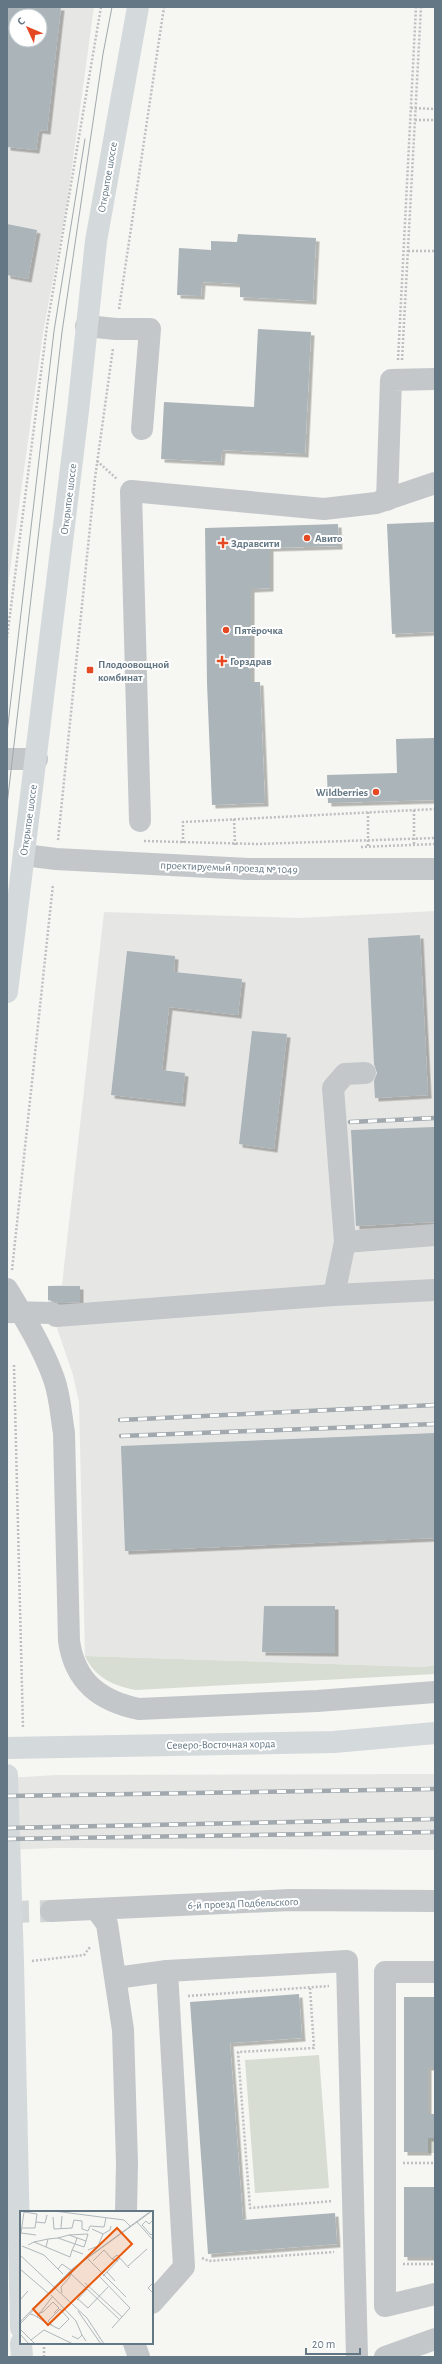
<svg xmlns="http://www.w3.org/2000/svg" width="442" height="2364" font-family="'Alegreya Sans',sans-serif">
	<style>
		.built { fill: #e6e7e5; fill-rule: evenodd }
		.green { fill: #d7ddd3 }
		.building { fill: #abb4b9; fill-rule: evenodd; filter: url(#shadow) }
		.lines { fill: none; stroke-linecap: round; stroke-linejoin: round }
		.minor-tunnel { stroke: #d2d6d6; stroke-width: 22; stroke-dasharray: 22 11; stroke-linecap: butt }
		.path { stroke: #bdbfc1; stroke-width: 2.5; stroke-dasharray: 2 2; stroke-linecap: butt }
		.minor { stroke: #c3c7ca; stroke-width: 22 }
		.major { stroke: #d4d9dc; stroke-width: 22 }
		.tram { stroke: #a1a9ae; stroke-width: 1 }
		.rail-casing { stroke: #a1a9ae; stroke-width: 4.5 }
		.rail { stroke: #fff; stroke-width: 3; stroke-dasharray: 9; stroke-linecap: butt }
		.poi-dot { fill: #e54923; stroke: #fff; stroke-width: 1.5 }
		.labels { text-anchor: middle; stroke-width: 4; stroke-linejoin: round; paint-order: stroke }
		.street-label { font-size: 11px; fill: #647784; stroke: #fff }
		.poi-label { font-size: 11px; font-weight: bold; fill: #647784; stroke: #fff; text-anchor: start }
		.inset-road { fill: none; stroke: #afb8bc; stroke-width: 1 }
		.view { fill: #e8590c; fill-opacity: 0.15; stroke: #e8590c; stroke-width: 2 }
		.inset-edge { fill: none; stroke: #647784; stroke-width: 2 }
	</style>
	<defs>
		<filter id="shadow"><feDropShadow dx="3.5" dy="3.5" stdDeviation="0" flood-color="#0004"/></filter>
	</defs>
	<rect width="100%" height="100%" fill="#f6f6f2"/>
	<g class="built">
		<path d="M7,7h87l-27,196 -24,130 -36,259zM16,16h24v24h-24z"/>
		<path d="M435,911v754l-12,2 -338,-11 -6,-254 -6,-27 -16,-47 -1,-21 -8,-1v-20l14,-1 42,-373 195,6z"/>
		<path d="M435,1774v76l-380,-2 -48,2v-72l49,-3z"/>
	</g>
	<g class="green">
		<path d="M85,1656l338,11 12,-2v9l-299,16c-22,-4 -41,-12 -51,-34z"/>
		<path d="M319,2055l10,133 -74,5 -10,-133z"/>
		<rect x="428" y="2138" width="7" height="15"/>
	</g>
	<g class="building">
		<path d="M7,7h54l-14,124 -8,-1 -3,20 -29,-3zM16,16h24v24h-24z"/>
		<path d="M7,224l30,6 -9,49 -21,-4z"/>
		<path d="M238,234l78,4 -3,63 -73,-4v-13l-38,-2 -1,14 -24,-1 2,-47 32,2v-9l26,1z"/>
		<path d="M258,329l53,3 -6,122 -83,-4 -1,12 -60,-3 3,-57 90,5z"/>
		<path d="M435,522v110l-43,2 -5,-110z"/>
		<path d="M338,524l1,22 -69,2v40l-19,1v93h9l5,121 -53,2 -5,-122 -2,-155z"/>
		<path d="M435,738v62l-107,3 -1,-28 70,-2 -1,-34z"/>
		<path d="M420,935l8,160 -53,3 -1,-17 3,-8 -3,-9 -6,-126z"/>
		<path d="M127,951l48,5 -1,16 68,7 -4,36 -69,-8 -7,63 23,3 -3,30 -71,-8z"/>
		<path d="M252,1031l35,3 -13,115 -35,-5z"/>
		<path d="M435,1127v95l-79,4 -5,-96z"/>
		<path d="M48,1286h32v16l-20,1 -12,-3z"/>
		<path d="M435,1433v105l-310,13 -4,-105z"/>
		<path d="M264,1606h71v47l-73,-1z"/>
		<path d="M299,1994l3,44 -72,5 13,177 92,-7 2,31 -129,10 -18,-252z"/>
		<path d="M404,1997h31v70h-7v47h7v24h-7v14h-24z"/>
		<rect x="404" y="2187" width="31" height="70"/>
	</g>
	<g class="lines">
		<path class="minor-tunnel" d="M7,1912l44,-1"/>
		<g class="path">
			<path d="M411,108l24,1"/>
			<path d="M415,120h20"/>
			<path d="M408,251h27"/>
			<path d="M119,309l45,-302"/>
			<path d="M398,360l18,-353"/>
			<path d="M402,360l19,-353"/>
			<path d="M97,461l20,18"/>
			<path d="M7,638l40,-312 54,-319"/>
			<path d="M414,810v35"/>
			<path d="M368,812v35"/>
			<path d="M234,819l1,26"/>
			<path d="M58,840l37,-362 18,-130"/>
			<path d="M144,841l113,3 178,-6"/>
			<path d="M183,843v-21l252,-13"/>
			<path d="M361,847l74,-3"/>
			<path d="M12,1270l41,-386"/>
			<path d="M14,1365l9,363"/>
			<path d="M32,1961l52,-6 6,-8"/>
			<path d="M310,1988l4,60 -76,4 12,156 83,-7"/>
			<path d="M188,1996l141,-10"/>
			<path d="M403,2163h32"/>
			<path d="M202,2258l7,3 125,-9"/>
			<path d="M403,2264h32"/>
			<path d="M44,2343v14"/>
		</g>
		<g class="minor">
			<path d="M86,326l30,3h34l-8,100"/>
			<path d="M387,500l4,-120 44,-1"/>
			<path d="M7,759h30"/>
			<path d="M140,821l-9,-330 193,18 52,-6 59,-20"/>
			<path d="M24,855l32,4 192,10h187"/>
			<path d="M345,1242l90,-7"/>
			<path d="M7,1289c17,28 36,59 47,90 6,17 7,36 10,54l5,208c6,41 31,60 70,68l178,-8 118,-9"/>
			<path d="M334,1295l11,-53 -12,-154 12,-14 20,-1"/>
			<path d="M8,1312l44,1 4,3 278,-21 101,-5"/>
			<path d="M96,1909l11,15 16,106 4,133 -1,49"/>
			<path d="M51,1911l239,-11 145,1"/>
			<path d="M435,1972h-50v334l50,-12"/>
			<path d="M116,1978l51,-7"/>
			<path d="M152,2303l32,-36 -17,-296 180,-10 10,396"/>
			<path d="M134,2343l5,14"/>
			<path d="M385,2357l50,-18"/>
		</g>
		<g class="major">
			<path d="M7,992l71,-581 18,-170 42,-234"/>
			<path d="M7,1748l327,-6 101,-9"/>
			<path d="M7,1775l6,187 8,366"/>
			<path d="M21,2343l1,14"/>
		</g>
		<g class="tram">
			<path d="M7,733l47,-402 31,-192"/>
			<path d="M7,805l55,-473 41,-278 9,-47"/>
		</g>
		<g class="rail-casing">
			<g id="rail">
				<path d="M350,1122l85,-4"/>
				<path d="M120,1420l315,-15"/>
				<path d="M121,1436l314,-12"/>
				<path d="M7,1796l428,-7"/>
				<path d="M7,1828l428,-9"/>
				<path d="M7,1839l428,-7"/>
			</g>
		</g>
		<use href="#rail" class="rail"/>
	</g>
	<g class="poi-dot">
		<circle cx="307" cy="538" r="4"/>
		<path d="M221 537h4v4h4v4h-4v4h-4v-4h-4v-4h4z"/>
		<circle cx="226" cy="630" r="4"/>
		<path d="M220 655h4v4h4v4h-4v4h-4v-4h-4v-4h4z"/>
		<rect x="86" y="666" width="8" height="8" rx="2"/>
		<circle cx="376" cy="792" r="4"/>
	</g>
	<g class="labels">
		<g class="street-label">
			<text transform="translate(107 177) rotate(-80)" y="4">Открытое шоссе</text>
			<text transform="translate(68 499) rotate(-83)" y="4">Открытое шоссе</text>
			<text transform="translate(28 820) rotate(-82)" y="4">Открытое шоссе</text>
			<text transform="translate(229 867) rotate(2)" y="4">проектируемый проезд № 1049</text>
			<text transform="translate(221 1744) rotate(-1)" y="4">Северо-Восточная хорда</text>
			<text transform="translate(243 1903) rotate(-2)" y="4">6-й проезд Подбельского</text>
		</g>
		<g class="poi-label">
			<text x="315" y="542">Авито</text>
			<text x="231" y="547">Здравсити</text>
			<text x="234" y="634">Пятёрочка</text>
			<text x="230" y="665">Горздрав</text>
			<text x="98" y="668">Плодоовощной<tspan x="98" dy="13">комбинат</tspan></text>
			<text x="368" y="796" text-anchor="end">Wildberries</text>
		</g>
	</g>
	<g transform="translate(20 2211)">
		<rect width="133" height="133" fill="#f6f6f2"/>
		<path class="inset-road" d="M34,0l70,9 7,7M33,6l1,12 18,-1 2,-8 8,1v8l6,2 2,-5 14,1 2,-9M132,10l-3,3 -3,-3 -4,4 9,10 2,-2M16,11l9,1 2,-8M117,11l15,-11M2,17h13l2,-14M41,17l1,-12M83,23l7,-4 1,-4M16,24l-15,-2 3,-21 13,2M49,24l19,-1 -2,7M38,27l11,-3 17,6 -2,6 -9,-3 2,-6M14,31l14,-3M8,34l6,-3 36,15 2,-7 11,4M2,35l22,9 19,19M26,36l2,-8 10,-1 17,6 -3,6M68,39l10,-4 5,-12 -11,-5M0,44l67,63 17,26M67,47l39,39M92,48l5,-4 12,13M73,50l11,-11 8,9 6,2M108,55l19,-17M0,58l28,24M38,58l4,-5 10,7 -3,7 -8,9 1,6M87,61l8,9M50,62l50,47M79,65l31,32 -18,20M83,65l17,-18M65,72l37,34M133,72l-5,5 5,5M31,84l25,26 6,14M58,88l10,9 20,-21M0,89l8,-9M57,89l10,-11M58,100l23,33M19,102l4,-1 10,-10 6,6 -5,5M10,103l4,1 11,7 14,7 10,-10 -9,-10 -12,12 4,4M17,106l15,-20M0,111l52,-53 79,-58M0,113l54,-56 63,-46 16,18M0,118l15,15M0,123l9,10M52,125l6,3 4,-4 4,6M11,129l13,-10 29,14"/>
		<path class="view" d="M97,17l15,16 -84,81 -15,-16z"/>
		<rect width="133" height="133" class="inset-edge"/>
	</g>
	<rect width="442" height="2364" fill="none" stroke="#647784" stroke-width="16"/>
	<g transform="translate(28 28) rotate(314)"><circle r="19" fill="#ffffff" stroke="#c1c9ce"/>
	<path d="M0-3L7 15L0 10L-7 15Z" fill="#e54923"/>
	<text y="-6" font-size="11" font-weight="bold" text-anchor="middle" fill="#647784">С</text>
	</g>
	<path d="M306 2348v6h54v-6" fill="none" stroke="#647784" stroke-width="2"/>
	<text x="312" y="2348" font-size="12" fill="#647784" stroke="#ffffff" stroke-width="3" paint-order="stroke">20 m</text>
</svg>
